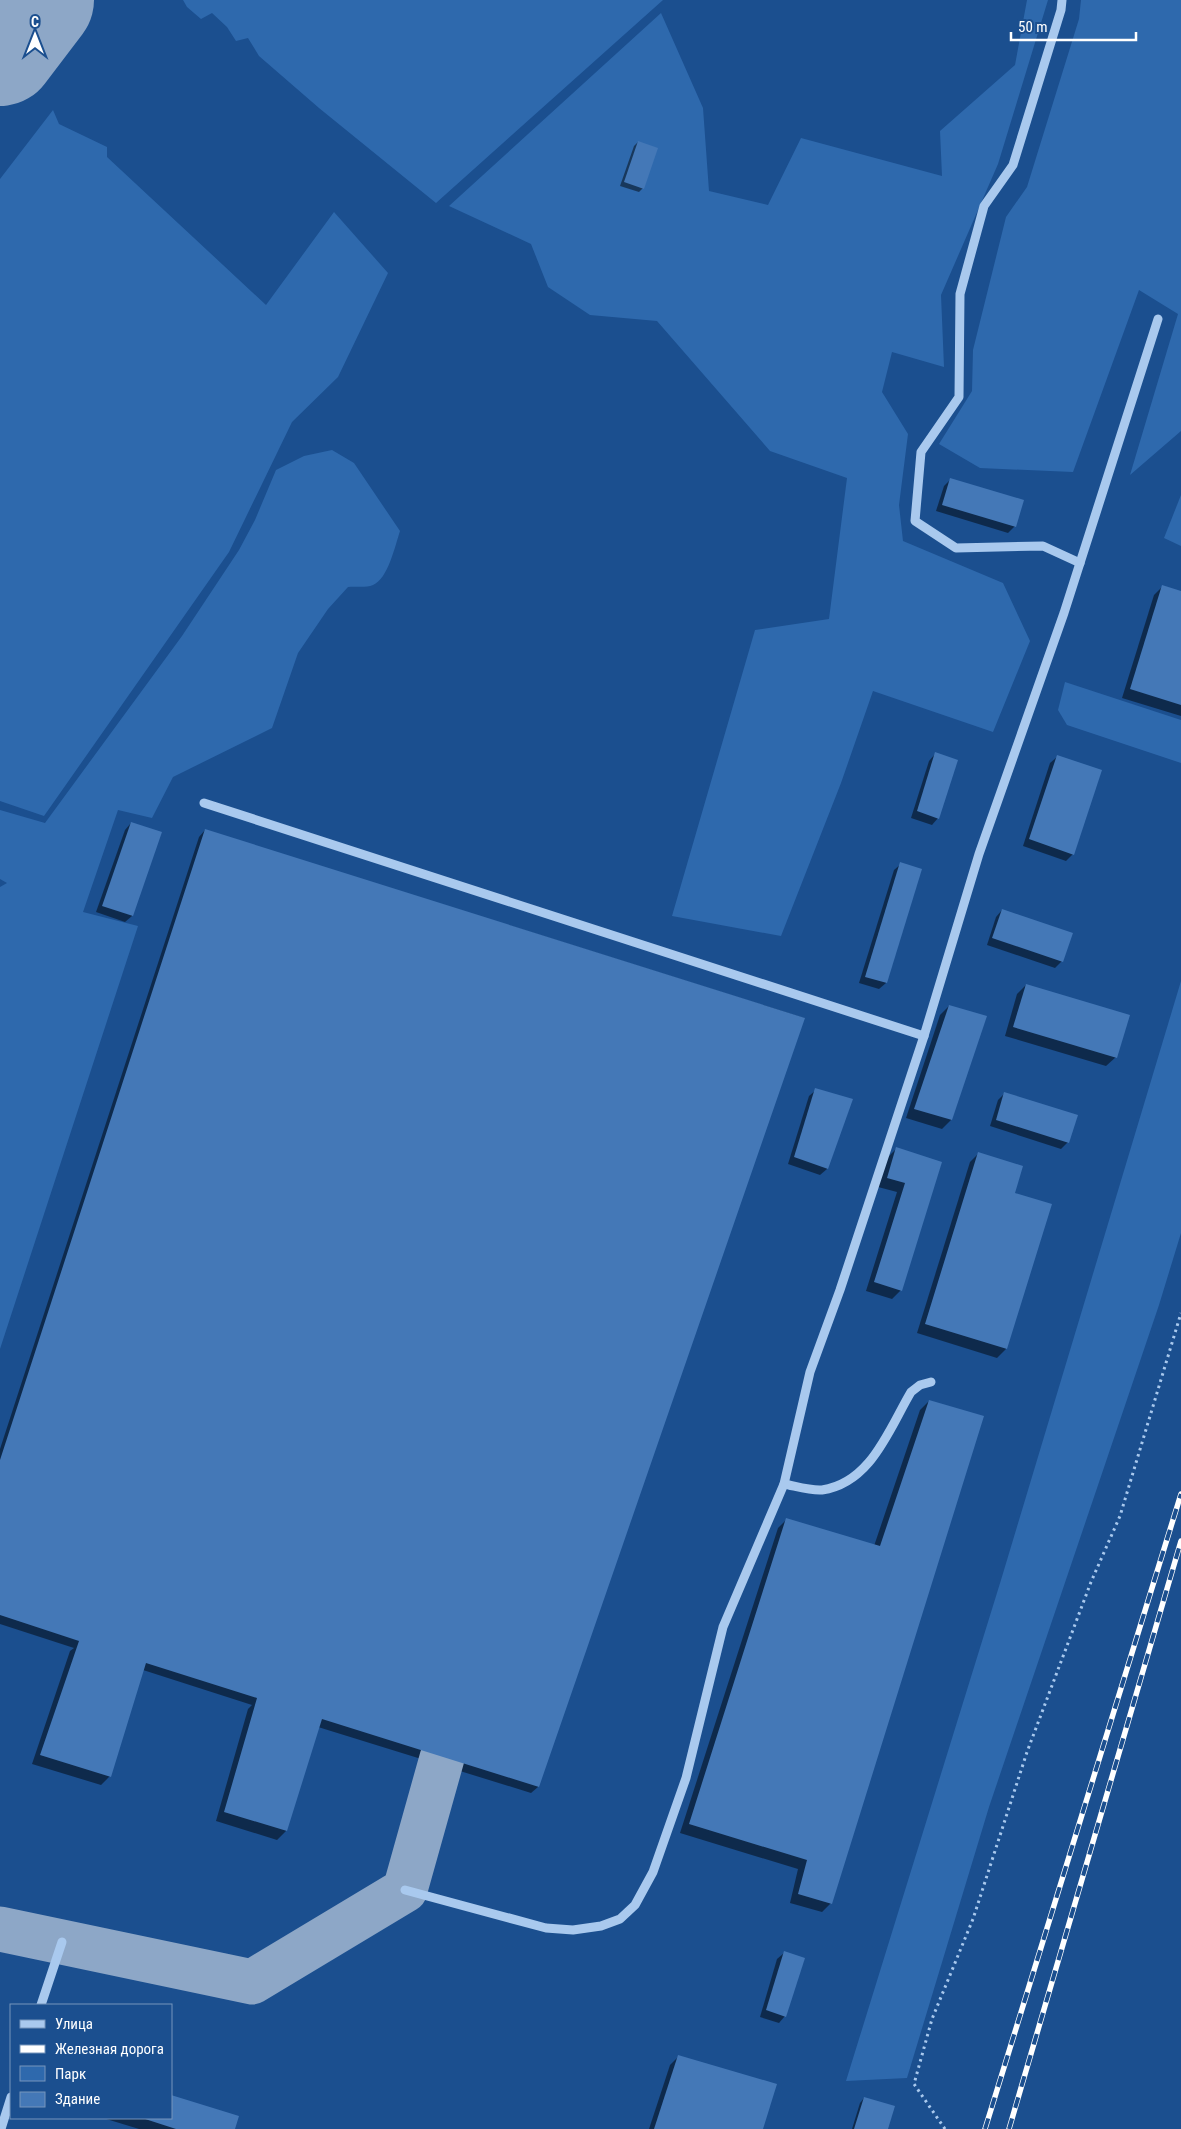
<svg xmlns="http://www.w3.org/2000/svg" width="1181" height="2129" font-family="'Roboto Condensed',sans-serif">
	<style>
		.green { fill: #2e69ad }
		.shadow { fill: #0007 }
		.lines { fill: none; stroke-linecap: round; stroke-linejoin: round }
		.taxiway { stroke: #8da7c7; stroke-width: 45 }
		.runway { stroke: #8da7c7; stroke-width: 112 }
		.building { fill: #4478b7 }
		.path { stroke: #a9c9ee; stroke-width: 3; stroke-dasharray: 2.5 4; stroke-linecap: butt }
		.minor { stroke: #a9c9ee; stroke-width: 9 }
		.rail-casing { stroke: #fff; stroke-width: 5.5 }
		.rail { stroke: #1b4f8f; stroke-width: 4; stroke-dasharray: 11; stroke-linecap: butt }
	</style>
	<rect width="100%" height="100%" fill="#1b4f8f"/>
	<g class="green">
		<path d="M183,0h480l-227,203 -117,-95 -60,-52 -11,-18 -12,3 -9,-14 -15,-14 -11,6 -14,-12z"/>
		<path d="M1027,0h21l-50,164 -57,131 3,72 -52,-15 -10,40 26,42 -9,71 4,36 100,42 27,58 -37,91 -120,-41 -32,92 -60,153 -109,-20 83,-286 74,-11 18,-141 -77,-27 -113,-130 -67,-6 -42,-28 -17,-43 -82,-38 212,-193 42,95 6,83 59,14 33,-67 141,38 -2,-45 75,-66z"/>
		<path d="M1081,0h100v431l-51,44 48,-161 -39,-24 -66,182 -93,-4 -41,-24 33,-53 1,-41 33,-133 21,-30 52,-168z"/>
		<path d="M53,110l6,14 48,23v10l159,148 68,-93 54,61 -50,104 -46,45 -63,130 -185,264 -44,-15v-622z"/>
		<path d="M332,450l22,13 46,68c-5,15 -12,48 -27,54 -7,3 -18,1 -25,2l-20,22 -30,44 -26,75 -99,49 -21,41 -34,-8 -35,102 55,14 -138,423v-462l7,-4 -7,-4v-69l45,13 137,-187 57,-86 16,-30 21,-50 28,-14z"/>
		<path d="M1181,495v51l-17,-8z"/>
		<path d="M1065,682l116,38v43l-114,-38 -9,-15z"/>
		<path d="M1181,981v252l-22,72 -170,502 -82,271 -61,3 155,-501z"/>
	</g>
	<g class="shadow">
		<path d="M638,142l5,46 -4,4 -19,-6 14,-40z"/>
		<path d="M950,480l65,46 -7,7 -72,-22 8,-25z"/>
		<path d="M1163,586l18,6v124l-59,-18 32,-103z"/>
		<path d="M935,754l3,64 -6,7 -21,-7 18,-57z"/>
		<path d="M1057,757l16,97 -7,7 -43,-15 27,-83z"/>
		<path d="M131,823l1,93 -7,6 -29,-10 29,-82z"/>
		<path d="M205,830l599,188 -266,769 -7,6 -213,-66 -32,104 -9,9 -61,-19 32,-112 4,-4 -109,-35 -33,106 -9,9 -69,-21 38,-113 4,-3 -74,-24v-175l199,-612z"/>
		<path d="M901,864l-15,119 -7,6 -20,-6 35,-113z"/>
		<path d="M1002,910l60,51 -7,7 -68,-23 9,-28z"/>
		<path d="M1026,985l90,72 -10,9 -101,-30 12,-42z"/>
		<path d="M949,1006l2,114 -9,9 -36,-11 34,-103z"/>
		<path d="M816,1090l35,10 -24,69 -7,6 -32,-11 21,-68z"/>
		<path d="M1005,1093l63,49 -7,7 -71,-23 8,-26z"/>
		<path d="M896,1149l45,14 -40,127 -9,9 -26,-8 31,-99 -19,-5 9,-29z"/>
		<path d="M979,1153l34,40 -7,156 -9,9 -80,-25 53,-171z"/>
		<path d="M929,1401l-98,502 -9,9 -32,-9 8,-34 -118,-36 98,-305 9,-9 87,27 46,-136z"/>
		<path d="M784,1953l1,63 -6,7 -19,-6 17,-58z"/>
		<path d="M679,2056l83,73h-113l21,-64z"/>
		<path d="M864,2098l23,31h-35l8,-26z"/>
		<path d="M103,2118h68l62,11h-94z"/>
	</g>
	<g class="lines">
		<path class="taxiway" d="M0,1929l252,53 153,-92 37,-132"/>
		<path class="runway" d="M0,50l38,-50"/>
	</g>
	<g class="building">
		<path d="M638,141l20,7 -14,41 -20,-7z"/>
		<path d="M950,478l74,22 -8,27 -74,-22z"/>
		<path d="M1162,585l19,6v114l-51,-16z"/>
		<path d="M935,752l23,8 -19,59 -22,-8z"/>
		<path d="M1057,755l45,15 -28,85 -45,-16z"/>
		<path d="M131,822l31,10 -29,84 -31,-10z"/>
		<path d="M205,829l600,189 -266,769 -217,-68 -35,112 -63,-19 33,-114 -111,-35 -35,114 -71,-22 39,-114 -79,-26v-155z"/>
		<path d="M900,862l22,7 -35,114 -22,-6z"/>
		<path d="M1002,909l71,24 -10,29 -71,-24z"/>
		<path d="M1026,984l104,31 -13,43 -104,-31z"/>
		<path d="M949,1005l38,11 -35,104 -38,-11z"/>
		<path d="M815,1088l38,11 -25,70 -34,-12z"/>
		<path d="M1004,1092l74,23 -9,28 -73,-23z"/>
		<path d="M896,1147l46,15 -40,129 -28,-9 31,-99 -18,-5z"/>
		<path d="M978,1152l45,14 -8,27 37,11 -45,145 -82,-25z"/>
		<path d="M929,1400l55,16 -152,488 -34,-10 9,-34 -118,-36 97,-306 94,28z"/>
		<path d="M784,1951l21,7 -19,59 -20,-7z"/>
		<path d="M678,2055l99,29 -14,45h-109z"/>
		<path d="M171,2095l68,21 -4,13h-59l-34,-11h29z"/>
		<path d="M864,2097l31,9 -7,23h-34z"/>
	</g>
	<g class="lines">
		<path class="path" d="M945,2129l-31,-45 18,-65 41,-100 54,-167 64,-170 29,-66 61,-203"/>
		<g class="minor">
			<path d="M1062,0l-1,10 -48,155 -29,41 -24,88 -1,103 -38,55 -6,69 41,27 87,-2 37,17"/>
			<path d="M204,803l720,233"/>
			<path d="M784,1484c11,2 27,7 38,6 49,-7 67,-61 89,-98l9,-7 11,-3"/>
			<path d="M405,1890l141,38 27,2 28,-4 19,-7 15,-14 18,-33 33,-94 37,-151 61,-143 26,-112 30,-82 84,-254 55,-182 85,-241 94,-294"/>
			<path d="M41,2005l21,-63"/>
			<path d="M1,2129l10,-32"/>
		</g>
		<g class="rail-casing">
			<g id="rail">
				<path d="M985,2129l196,-635"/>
				<path d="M1009,2129l172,-588"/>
			</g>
		</g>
		<use href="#rail" class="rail"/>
	</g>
	<rect x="10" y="2004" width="162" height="115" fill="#1b4f8f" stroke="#7695bc"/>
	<rect x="20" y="2020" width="25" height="8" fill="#a9c9ee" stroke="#7695bc"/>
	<text x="55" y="2029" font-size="15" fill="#ffffff">Улица</text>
	<rect x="20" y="2045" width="25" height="8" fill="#ffffff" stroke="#7695bc"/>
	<text x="55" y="2054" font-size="15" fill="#ffffff">Железная дорога</text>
	<rect x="20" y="2066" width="25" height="15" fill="#2e69ad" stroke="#7695bc"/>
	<text x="55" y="2079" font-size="15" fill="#ffffff">Парк</text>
	<rect x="20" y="2092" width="25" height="15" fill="#4478b7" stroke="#7695bc"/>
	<text x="55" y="2104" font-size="15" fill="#ffffff">Здание</text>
	<g transform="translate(35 35)" stroke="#1b4f8f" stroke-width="4" paint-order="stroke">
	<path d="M0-4L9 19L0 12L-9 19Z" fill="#ffffff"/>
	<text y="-8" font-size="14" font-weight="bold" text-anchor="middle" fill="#ffffff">С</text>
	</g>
	<path d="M1011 32v8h125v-8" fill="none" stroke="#ffffff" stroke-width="2.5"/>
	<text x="1018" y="32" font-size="15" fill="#ffffff" stroke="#1b4f8f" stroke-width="4" paint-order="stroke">50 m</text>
</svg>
